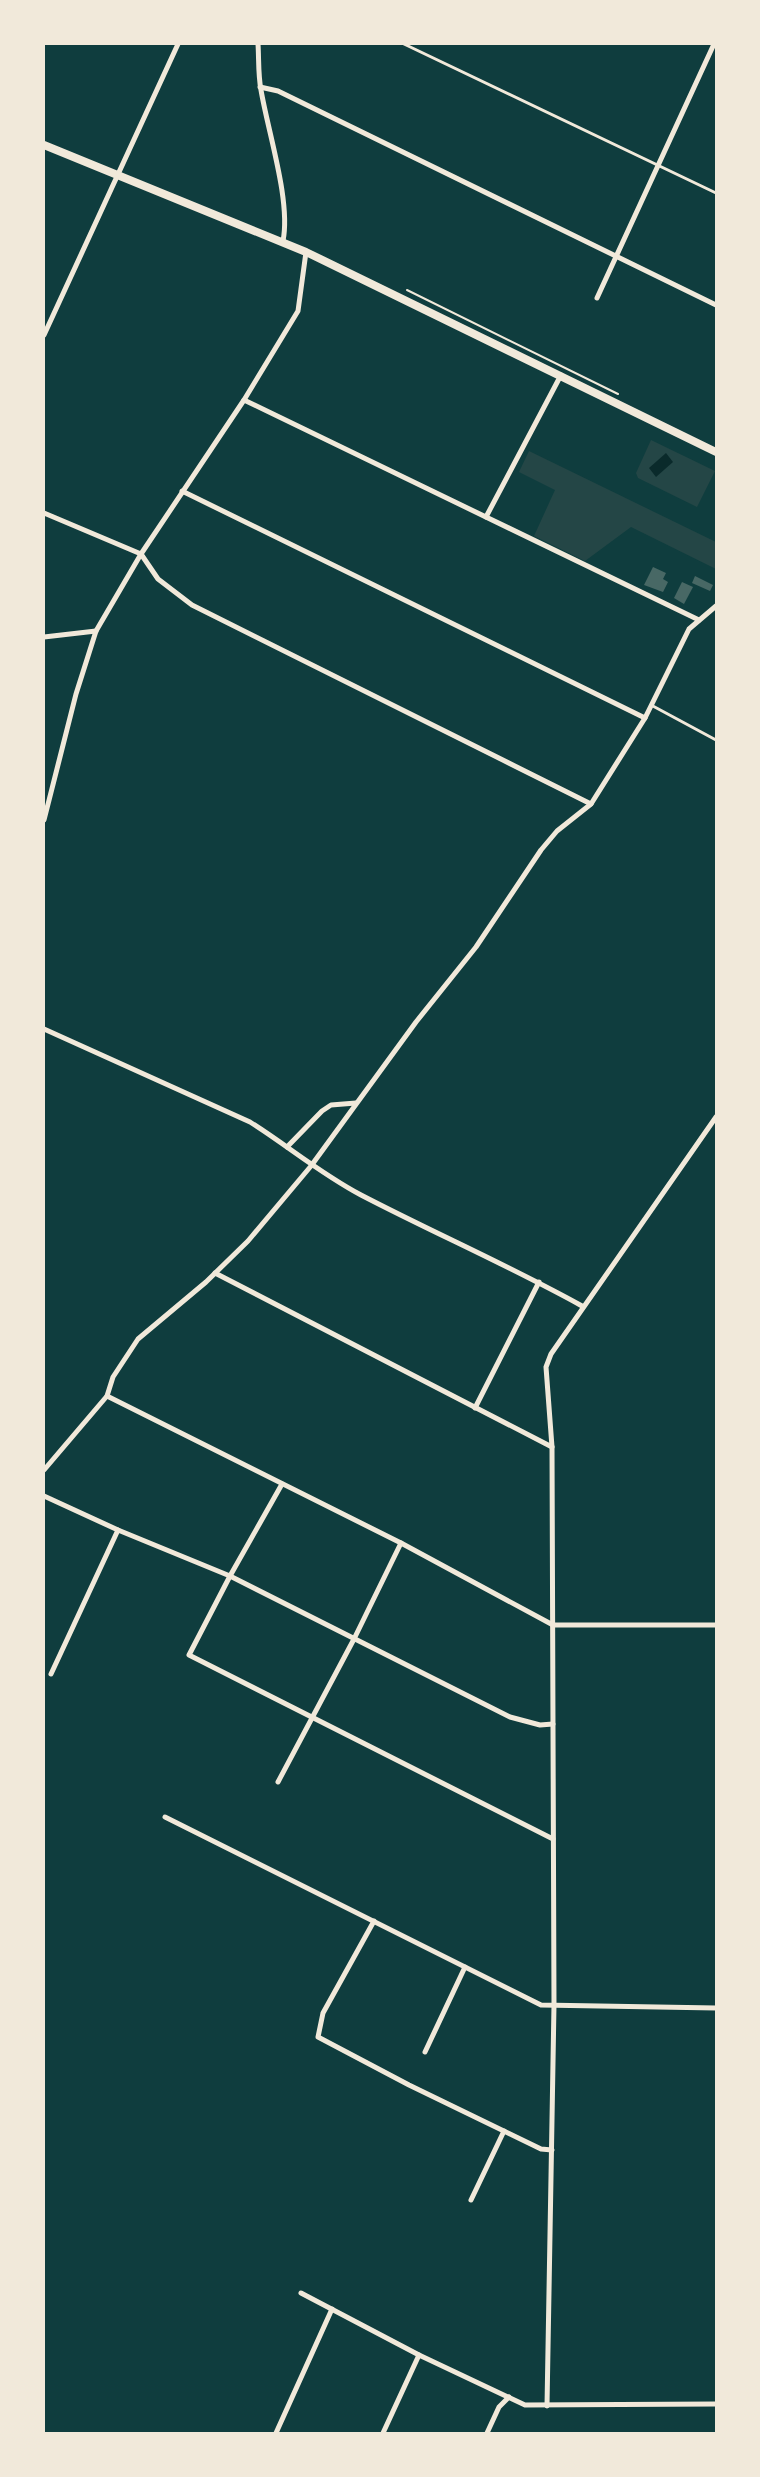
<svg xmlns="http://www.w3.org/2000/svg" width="760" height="2477" font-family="'Alegreya Sans',sans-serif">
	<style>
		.green { fill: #244646 }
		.water { fill: #0a2a2b }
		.building { fill: #486865 }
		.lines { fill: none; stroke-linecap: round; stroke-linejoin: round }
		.path { stroke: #f1e9da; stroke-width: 2 }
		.service { stroke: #f1e9da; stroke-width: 3 }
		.minor { stroke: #f1e9da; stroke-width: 5 }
		.tertiary { stroke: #f1e9da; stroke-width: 8 }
	</style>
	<rect width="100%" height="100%" fill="#0f3d3e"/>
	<g class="green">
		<path d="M651,440l64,31 -18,36 -59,-29 -2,-5z"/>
		<path d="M529,451l187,91v27l-85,-42 -46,34 -51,-25 21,-46 -36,-18z"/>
	</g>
	<path class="water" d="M666,453l7,9 -17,15 -7,-9z"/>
	<g class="building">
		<path d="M653,567l13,6 -3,6 5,3 -5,10 -19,-7z"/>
		<path d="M695,576l18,9 -3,6 -18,-8z"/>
		<path d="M682,582l11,5 -9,17 -10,-6z"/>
	</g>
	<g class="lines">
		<path class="path" d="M407,290l211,104"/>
		<g class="service">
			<path d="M404,44l312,149"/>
			<path d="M651,705l65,35"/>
		</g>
		<g class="minor">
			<path d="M258,44c1,15 0,31 3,46 7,42 30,111 22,151"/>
			<path d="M260,87l18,4 438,214"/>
			<path d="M597,298l117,-254"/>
			<path d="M44,335l134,-291"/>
			<path d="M244,400l455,220"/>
			<path d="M182,491l463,227"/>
			<path d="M44,513l97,41"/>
			<path d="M486,517l75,-142"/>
			<path d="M141,554l17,25 34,26 399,199"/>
			<path d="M44,637l52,-6"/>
			<path d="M44,820l32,-126 20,-63 45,-77 103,-154 54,-89 8,-59"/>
			<path d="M44,1029l206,93c38,24 71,52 111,73 73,38 149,71 221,111"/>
			<path d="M287,1147l35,-36 9,-6 25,-2"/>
			<path d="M215,1273l337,174"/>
			<path d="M107,1396l294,147 152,82h163"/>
			<path d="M475,1408l64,-126"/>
			<path d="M44,1470l63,-74 6,-19 25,-38 68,-57 42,-41 63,-75 105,-144 60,-75 65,-97 16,-19 34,-27 54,-86 44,-89 27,-23"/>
			<path d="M282,1484l-52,92 -41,79 364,184"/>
			<path d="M44,1496l74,34 112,46 280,141 30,8 13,-1"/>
			<path d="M51,1674l67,-144"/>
			<path d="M278,1782l76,-143 47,-96"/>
			<path d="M165,1817l376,188 175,3"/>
			<path d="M374,1921l-51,92 -5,24 91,48 132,64 11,1"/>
			<path d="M425,2052l40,-85"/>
			<path d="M471,2200l33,-69"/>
			<path d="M301,2293l118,62"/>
			<path d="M547,2406l7,-401 -2,-558 -6,-80 5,-13 165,-237"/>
			<path d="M276,2433l56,-124"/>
			<path d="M383,2433l36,-78 106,50 191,-1"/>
			<path d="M487,2433l12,-26 10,-10"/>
		</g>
		<path class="tertiary" d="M44,145l262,107 410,200"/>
	</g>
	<rect width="760" height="2477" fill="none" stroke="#f1e9da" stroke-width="90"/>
</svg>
